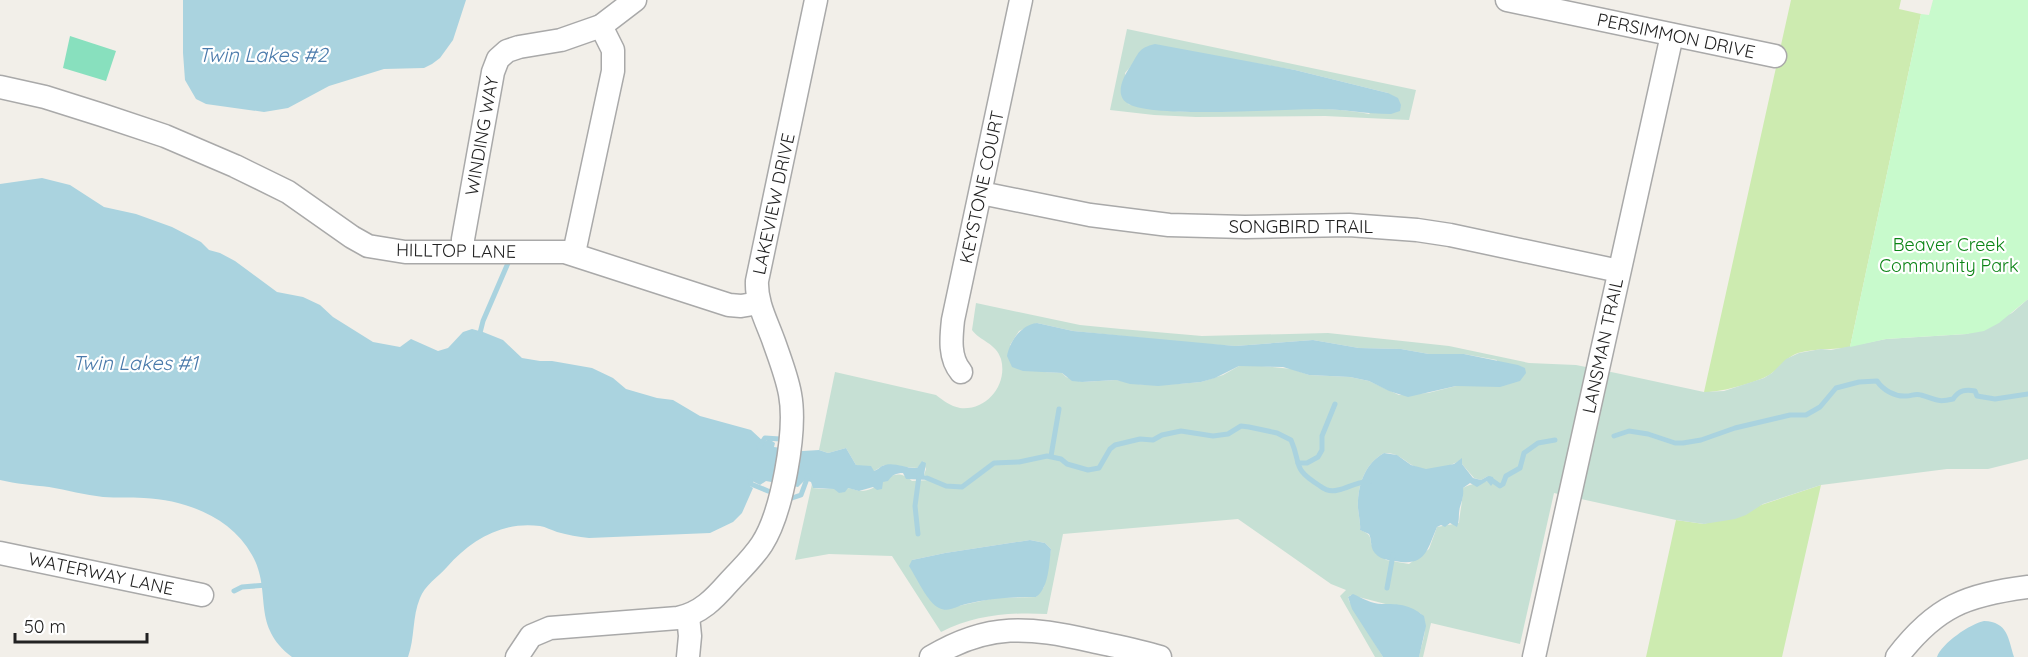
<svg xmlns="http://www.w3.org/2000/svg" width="2028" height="657" font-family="Quicksand,sans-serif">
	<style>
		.grass { fill: #cdebb0 }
		.wetland { fill: #c6e0d4; fill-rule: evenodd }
		.park { fill: #c8facc }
		.pitch { fill: #88e0be }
		.water { fill: #aad3df }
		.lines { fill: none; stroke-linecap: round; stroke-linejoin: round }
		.stream { stroke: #aad3df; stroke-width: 5 }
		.minor-casing { stroke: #a9a9a9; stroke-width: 25 }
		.minor { stroke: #fff; stroke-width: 22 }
		.labels { text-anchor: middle; stroke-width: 4.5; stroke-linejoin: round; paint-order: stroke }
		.street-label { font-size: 18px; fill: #222; stroke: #fff }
		.park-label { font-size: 18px; fill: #0c8416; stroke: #fff }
		.water-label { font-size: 20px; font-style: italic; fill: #4a7aab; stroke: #fff }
	</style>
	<rect width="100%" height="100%" fill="#f2efe9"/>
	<g class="grass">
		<path d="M1791,0h110l-2,9 22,5 -71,333c-17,3 -35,1 -52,6 -11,4 -17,13 -26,20 -11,9 -54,20 -68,19z"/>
		<path d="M1821,485l-39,172h-136l30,-137 28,4z"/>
	</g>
	<g class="wetland">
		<path d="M1127,29l289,61 -7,30 -84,-4 -129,1 -42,-2 -44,-5zM1242,61l53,9 93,23 -19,21c-79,-16 -162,10 -241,-10l-3,-31 6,-7z"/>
		<path d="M2028,299v160l-40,10h-41l-126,16 -58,19 -17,11 -11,4 -31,5 -28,-4 -122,-27 -34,151 -89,-21 -8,34h-4c2,-13 12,-33 1,-44l-69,-18 -3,2 1,4 34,56h-8l-35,-61 6,-6 -15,-6 -93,-65 -175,15 -16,80c-38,-2 -72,1 -106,18l-49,-76 -63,-2 -34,6 17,-76 1,4c12,2 22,0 34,0 5,0 9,3 14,3 22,0 29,-29 51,-10l19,-1 -7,-5 2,-6 -3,-8 -6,7 -33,-3 -10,6 -18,-6 -10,-17 -18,5 -9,-3 16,-78 101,23c8,6 14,11 24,13 27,3 48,-24 41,-49 -5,-16 -21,-18 -29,-29l4,-27 104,22 41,4 81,7 126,-3 121,13 80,17 47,2 40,8 88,19 20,-1 40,-13 8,-5 14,-14 13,-6 22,-4 10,1 55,-11 81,-5 45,-21zM1037,323l36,8 118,12 44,3 78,-6 46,8 42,1 28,5h35l33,6 -9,26h-32l-28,7 -29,2 -30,-14 -19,-4 -41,-2 -17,-6 -30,-3h-23l-16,9 -22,7 -23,2 -34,1 -28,-5 -34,2 -16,-5 -4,-4 -18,-1 -34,-27 9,-14zM1384,453c11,-1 18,5 26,11 14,10 39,4 52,-5v5l12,14 7,2 7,-4 -1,5c-9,4 -14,1 -24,7 0,12 -3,22 -4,35l-22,4 -8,22 -20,15 -23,-4 -15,-16c0,-9 -3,-11 -11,-14 1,-10 -3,-19 -2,-29 1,-19 8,-38 26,-48zM1030,540l15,3 6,6 -7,38 -8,10 -41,1 -37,8 -46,-46 33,-7z"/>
	</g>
	<path class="park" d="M1933,0h95v299l-29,24 -15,8 -17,3 -81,5 -36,8 71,-333 8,1z"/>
	<path class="pitch" d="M70,36l46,15 -10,30 -43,-13z"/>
	<g class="water">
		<path d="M183,0h283l-13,40 -13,18 -8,6 -8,4 -40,1 -55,17 -41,22 -24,4 -58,-8 -10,-5 -11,-19 -2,-27z"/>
		<path d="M1155,44l140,26 93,23 10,5 3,7 -1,6 -9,3c-25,0 -48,-5 -73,-5 -35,0 -168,10 -191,-6 -13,-9 -3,-27 3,-36 9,-14 8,-19 25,-23z"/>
		<path d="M42,178l28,7 34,22 32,7 36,13 29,15 8,8 11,3 15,8 42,31 26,5 17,8 13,12 40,25 27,5 11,-8 27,12 10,-3 15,-16 9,-3 11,3 20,8 19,18 18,3h12l40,7 21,10 13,11 31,9 16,2 27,16 51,14 13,12 5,-3 6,4 -1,4 29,4 16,-1 9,3 18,-5 10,17 15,1 3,5c3,-1 5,-3 8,-5 11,-5 24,3 35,2l5,-7 4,2 -2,12 8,5 -26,-1 -3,-6c-7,0 -11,2 -15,8l-5,1 -1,7 -5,1 -4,-3 -14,4 -11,-3 -3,4 -6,1 -5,-4 -21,-1 -2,-6 -6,-2 -7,7 -32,-6 -6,4 -8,-4 -2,5 3,2 -11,25 -9,9 -23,11 -121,5c-11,-1 -21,-3 -32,-6 -6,-2 -11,-5 -17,-6 -38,-5 -69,14 -93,41 -10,11 -22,18 -27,31 -8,19 -5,40 -12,59h-116c-42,-32 -19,-65 -40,-102 -21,-38 -66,-55 -108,-57 -14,-1 -27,0 -41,-1 -18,-2 -36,-7 -54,-10 -16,-2 -33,-3 -49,-7v-296z"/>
		<path d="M1037,323l36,8 162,15 78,-6 46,8 42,1 28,5h35l54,11 7,3 1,5 -6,8 -20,6 -44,-1 -48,11 -19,-6 -20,-10 -19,-4 -41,-2 -26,-8 -44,-1 -24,12 -14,4 -43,4 -28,-2 -14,-4 -34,2 -10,-1 -10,-8 -39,-2 -11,-4 -5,-11c3,-15 14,-31 30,-33z"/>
		<path d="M1384,453l13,2 14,10 15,4 28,-5 8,-6v6l11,14 8,2 7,-4 5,1 1,5 -3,4 -4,-5 -10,6 -7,-4 -7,5c1,8 -1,12 -3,19 -2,7 0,13 -3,20l-7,-4 -5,4 -4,-2 -4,2c-10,23 -11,40 -42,34 -8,-1 -16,-2 -21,-9 -4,-6 -2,-12 -5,-18l-9,-4c1,-9 -3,-19 -2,-29 1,-19 8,-38 26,-48z"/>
		<path d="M1030,540l15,3 6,6c-2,15 -2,39 -15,48 -24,0 -47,1 -70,7 -10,2 -17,9 -27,4 -11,-5 -23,-31 -30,-42l3,-6 33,-7z"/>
		<path d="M1353,594c9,4 19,10 29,10 17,0 27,0 42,12l2,10 -7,31h-36l-31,-48 -4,-12z"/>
		<path d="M1984,621c24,1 24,17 30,36h-77c5,-14 33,-33 47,-36z"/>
	</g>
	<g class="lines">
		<g class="stream">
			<path d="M479,337l4,-16 25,-58"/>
			<path d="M1614,436l15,-5 19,3 27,9h8l18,-3 34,-12 55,-13h16l14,-8 16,-19 23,-6 18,-1c6,9 18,16 29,15 6,0 9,-3 15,-1 15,4 15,8 32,4 6,-9 13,-10 22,-8l2,5 18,3 33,-5"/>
			<path d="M759,447l6,-9 15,1"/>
			<path d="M1051,456l8,-47"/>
			<path d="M1298,463h9l11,-6 4,-7v-14l13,-32"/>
			<path d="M750,477l1,7 17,7"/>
			<path d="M927,478l19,8 16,1 32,-24 25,-1 28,-6 14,3 6,5 21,6 11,-2 11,-19 5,-4 25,-6 13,1 9,-5 19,-4 32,5 15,-2 13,-8 8,1 28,6 14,7c11,25 0,28 29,46 5,4 11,6 18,4 11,-2 19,-9 31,-8"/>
			<path d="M1490,479l10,7 3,-2 3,-8 14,-8 4,-15 14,-10 17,-3"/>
			<path d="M792,498l9,-3 7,-19"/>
			<path d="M918,534l-3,-28 4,-30"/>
			<path d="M1387,588l6,-33"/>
			<path d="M234,591l8,-4 25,-2"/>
		</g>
		<g class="minor-casing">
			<g id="minor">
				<path d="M1507,0l268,56"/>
				<path d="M0,87l45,10 57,18 63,21 70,30 53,26 64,45 16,9 37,6h160l164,53 12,1 18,-3"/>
				<path d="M981,193l109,22 79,10 76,2 104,-2 68,5 33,5 169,36"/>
				<path d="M463,251v-12l30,-167 5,-13 9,-8 12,-4 42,-7 40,-14 34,-26"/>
				<path d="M574,253l39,-182v-21l-12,-24"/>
				<path d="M961,372c-12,-14 -10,-34 -8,-52l68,-320"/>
				<path d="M0,553l202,42"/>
				<path d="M688,616l2,20 -2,21"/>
				<path d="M517,657l14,-21 19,-8 128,-10c23,-5 36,-19 51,-36 11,-12 24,-24 33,-38 20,-31 35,-113 28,-150 -3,-17 -10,-35 -16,-52 -7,-20 -18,-39 -17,-61l59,-281"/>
				<path d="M931,657c58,-35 98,-30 161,-16 23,5 46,9 68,16"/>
				<path d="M1534,657l138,-622"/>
				<path d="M1897,657c39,-51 69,-62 131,-70"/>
			</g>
		</g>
		<use href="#minor" class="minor"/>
	</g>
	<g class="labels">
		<g class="street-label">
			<text transform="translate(1676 36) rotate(12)" y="6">PERSIMMON DRIVE</text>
			<text transform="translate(482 136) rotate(-80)" y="6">WINDING WAY</text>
			<text transform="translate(982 187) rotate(-78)" y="6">KEYSTONE COURT</text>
			<text transform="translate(774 204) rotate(-78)" y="6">LAKEVIEW DRIVE</text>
			<text x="1301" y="233">SONGBIRD TRAIL</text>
			<text transform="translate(456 251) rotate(1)" y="6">HILLTOP LANE</text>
			<text transform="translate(1603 346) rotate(-78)" y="6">LANSMAN TRAIL</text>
			<text transform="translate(101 574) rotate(12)" y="6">WATERWAY LANE</text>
		</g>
		<g class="park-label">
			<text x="1949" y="251">Beaver Creek<tspan x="1949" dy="21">Community Park</tspan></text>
		</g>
		<g class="water-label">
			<text x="263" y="62">Twin Lakes #2</text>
			<text x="135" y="370">Twin Lakes #1</text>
		</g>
	</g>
	<path d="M15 633v9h132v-9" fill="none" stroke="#222222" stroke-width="3"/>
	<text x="24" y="633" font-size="18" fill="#222222" stroke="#ffffff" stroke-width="4.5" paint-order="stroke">50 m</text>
</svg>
